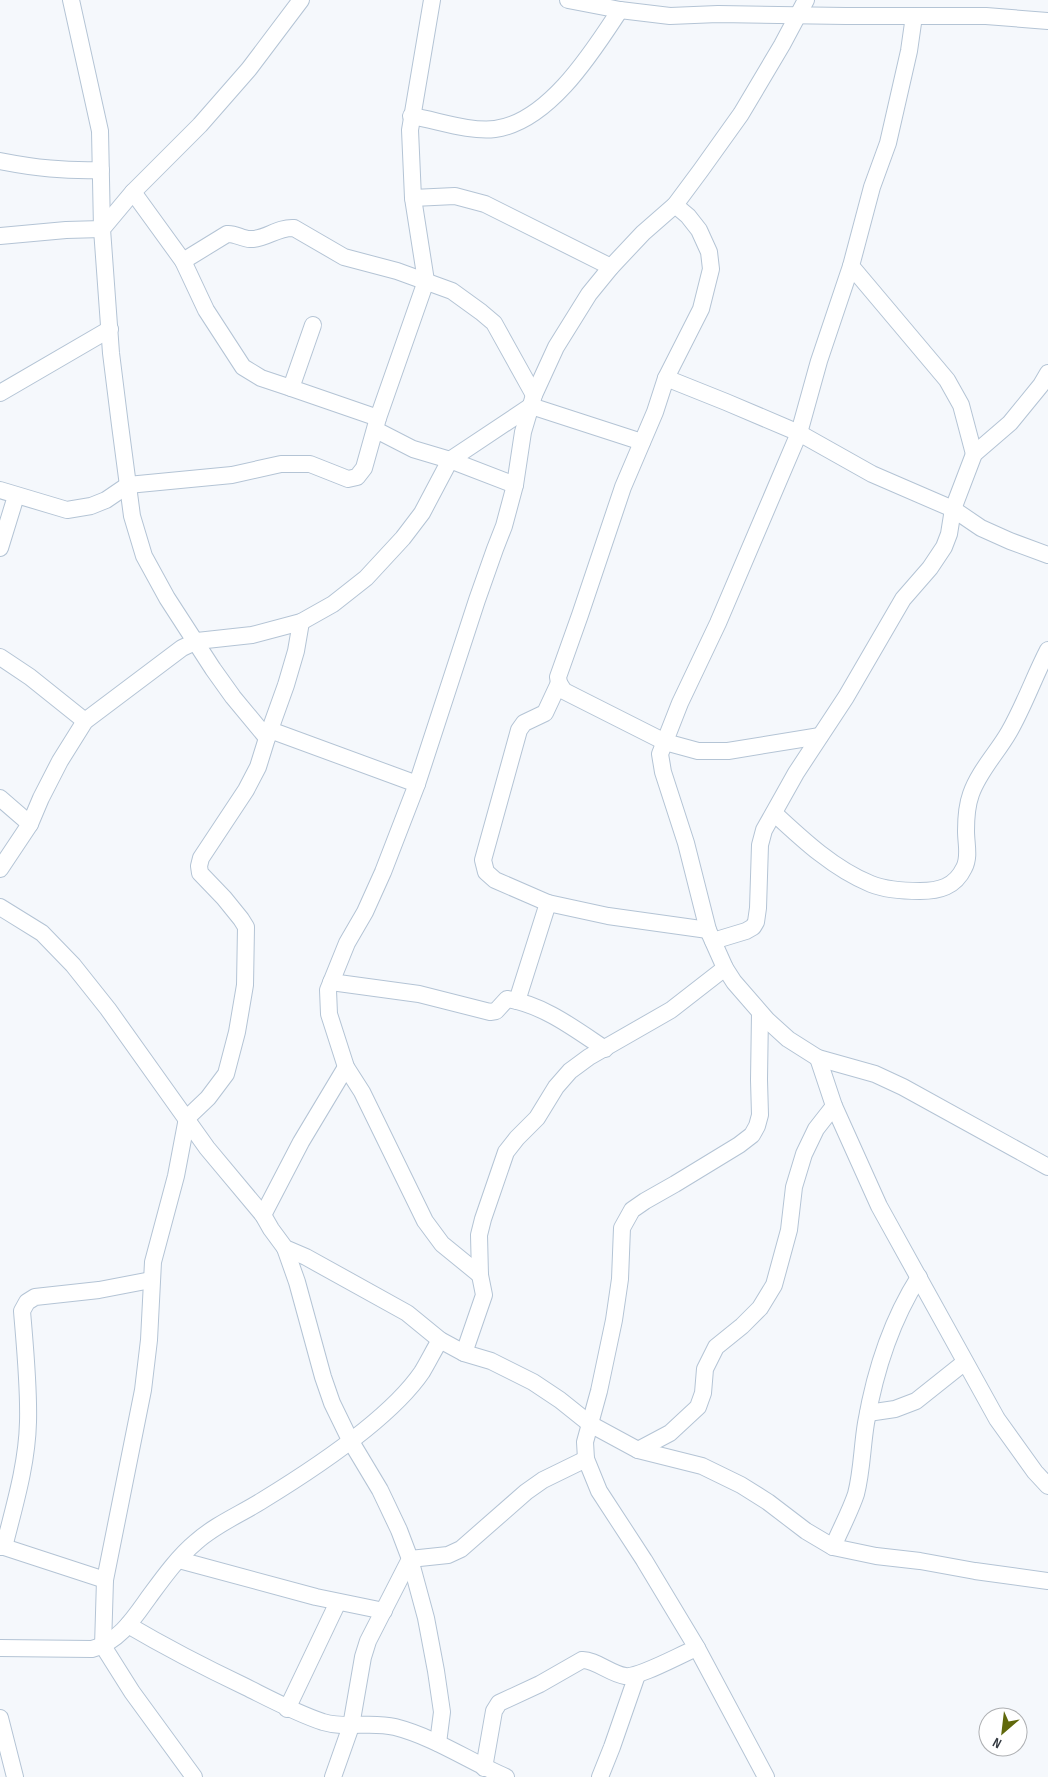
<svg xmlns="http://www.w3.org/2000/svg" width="1048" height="1777" font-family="'Sofia Sans Condensed',sans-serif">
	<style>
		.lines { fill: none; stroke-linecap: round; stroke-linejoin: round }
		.street-casing { stroke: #b4c4d5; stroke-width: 18 }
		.street { stroke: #fff; stroke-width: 16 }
	</style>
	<rect width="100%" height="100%" fill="#f5f8fc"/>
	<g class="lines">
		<g class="street-casing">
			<g id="street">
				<path d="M568,0l52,10 50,6 48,-2 128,2h140l62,5"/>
				<path d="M914,16l-5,35 -21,92 -16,44 -21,79 96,114 14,25 13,49"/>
				<path d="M411,116c26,4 57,16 84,13 54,-7 98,-78 125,-119"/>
				<path d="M0,161c36,7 64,10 101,9"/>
				<path d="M133,192l50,69 23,49 37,57 18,11 30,10"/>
				<path d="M413,198l42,-2 30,8 126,63"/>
				<path d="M675,205l13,11 11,14 10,22 2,17 -10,40 -35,69 -11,34 -32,75 -43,128 -22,62 1,6 5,8 101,51 33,9h30l92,-15"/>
				<path d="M0,236l66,-6 36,-1 -2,-98 -29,-131"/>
				<path d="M183,261l44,-27c8,-1 15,5 23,5 15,1 27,-12 44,-11l50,29 53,14 55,20 29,21 13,11 40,72"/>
				<path d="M851,266l-32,95 -20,72 -81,190 -38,80 -20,51 3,18 23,71 22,87 17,38 9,14 33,38 21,19 30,19 57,16 28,13 145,80"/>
				<path d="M313,325l-22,63 87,30"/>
				<path d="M666,378l60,24 73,31 73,41 81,35 28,19 29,13 38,14"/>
				<path d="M0,393l110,-64"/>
				<path d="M376,430l37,19 37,11 65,25"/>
				<path d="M0,490l67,20 24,-4 15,-6 22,-15 104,-10 49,-11h29l38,15 9,-2 7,-9 14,-50 48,-137 -13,-83 -3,-68 22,-130"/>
				<path d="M0,548l16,-52"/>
				<path d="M0,657l30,20 55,44"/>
				<path d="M270,730l147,54"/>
				<path d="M267,738l-34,-41 -20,-28 -46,-71 -23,-42 -12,-40 -12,-91 -9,-72 -9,-124 31,-37 67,-67 49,-56 52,-69"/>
				<path d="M0,798l30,26"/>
				<path d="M774,813c29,27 60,56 97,71 15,6 34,7 49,7 19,0 35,-4 44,-23 6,-11 2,-24 2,-37 0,-12 1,-26 5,-37 8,-23 26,-41 38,-62 15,-26 25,-55 39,-82"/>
				<path d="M0,869l30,-45 11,-26 19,-37 25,-40 97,-73 15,-7 55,-6 49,-13 32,-18 33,-26 37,-40 19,-25 28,-53 81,-54 111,36"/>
				<path d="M548,903l-53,-23 -9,-8 -3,-12 36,-130 5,-7 21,-10 14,-30"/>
				<path d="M0,907l42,26 31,32 35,44 99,139 56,67 8,14 14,19 21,9 101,56 33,27 24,13 27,8 42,21 27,18 30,24 48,26 64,16 39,19 27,17 38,29 27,16 43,9 44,5 55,10 73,10"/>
				<path d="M713,941l33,-10 7,-4 3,-5 2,-14 2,-63 4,-15 32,-57 50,-76 57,-98 27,-31 14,-21 5,-13 4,-25 21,-55 36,-31 31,-38 7,-12"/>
				<path d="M331,982l88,12 71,18 6,-1 11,-12c37,6 68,30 98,50"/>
				<path d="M517,1001l31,-98 60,13 100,14"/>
				<path d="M818,1058l16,48 45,100 118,213 38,53 13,14"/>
				<path d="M263,1215l38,-73 45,-75"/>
				<path d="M285,1248l12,34 26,95 9,26 18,37 30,50 19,40 11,29 16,59 10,53 6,41 -4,31"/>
				<path d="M480,1275l-38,-31 -17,-23 -63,-129 -16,-25 -17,-53 -1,-24 19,-47 18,-31 18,-40 34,-88 60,-184 18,-51 9,-23 11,-41 8,-53 11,-37 22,-48 33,-53 22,-27 32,-34 32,-28 26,-35 40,-56 41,-69 24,-45"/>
				<path d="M464,1353l20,-58 -4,-20 -1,-40 4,-16 23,-67 11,-14 20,-20 19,-31 14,-16 19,-14 82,-47 54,-42"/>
				<path d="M868,1413l27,-4 21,-8 49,-39"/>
				<path d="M638,1450l32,-17 28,-26 5,-14 2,-24 11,-22 26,-21 18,-18 14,-23 15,-55 5,-43 10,-33 12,-25 18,-23"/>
				<path d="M0,1547h4l101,33"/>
				<path d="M4,1547c10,-40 23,-82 24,-125 1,-36 -3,-74 -6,-111l5,-9 8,-5 64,-7 52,-10"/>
				<path d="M833,1547c7,-17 17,-35 23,-53 6,-23 6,-47 10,-71 9,-52 25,-102 53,-146"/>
				<path d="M410,1559l38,-4 13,-6 65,-57 17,-12 43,-21"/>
				<path d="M179,1560l137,37 68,14"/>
				<path d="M128,1625c39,23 78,43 118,62 26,13 50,26 77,35 23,7 48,-1 72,5 39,10 74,34 111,50"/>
				<path d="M0,1648l92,1c27,-7 42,-31 57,-52 14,-19 29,-40 47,-55 20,-18 45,-28 67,-42 49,-30 127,-81 159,-128 6,-10 12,-22 18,-32"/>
				<path d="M697,1648l69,129"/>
				<path d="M287,1709l51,-107"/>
				<path d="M0,1718l15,59"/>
				<path d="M484,1768l10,-57 5,-8 41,-19 42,-24c12,-1 29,14 43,16 14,2 56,-22 72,-28l-53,-88 -45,-69 -13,-32 -1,-17 14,-51 15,-71 6,-41 2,-51 10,-18 13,-9 30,-17 64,-39 13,-10 5,-9 3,-11 -1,-35 1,-67"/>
				<path d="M194,1777l-62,-85 -29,-46 2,-66 38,-190 6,-50 4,-78 23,-86 11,-58 21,-20 18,-24 11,-42 8,-47 1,-58 -5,-8 -17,-21 -24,-25 -1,-7 2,-8 45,-68 12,-23 9,-29 19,-53 10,-34 5,-29"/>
				<path d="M333,1777l18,-51 12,-69 5,-16 42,-82"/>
				<path d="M600,1777l12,-30 25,-72"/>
			</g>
		</g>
		<use href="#street" class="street"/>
	</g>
	<g transform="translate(1003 1732) rotate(208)"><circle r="24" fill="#ffffff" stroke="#aeb0b3"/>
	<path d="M0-4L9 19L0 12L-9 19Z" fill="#60680b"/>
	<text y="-8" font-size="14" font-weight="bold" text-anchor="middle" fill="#343a41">N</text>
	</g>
</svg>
